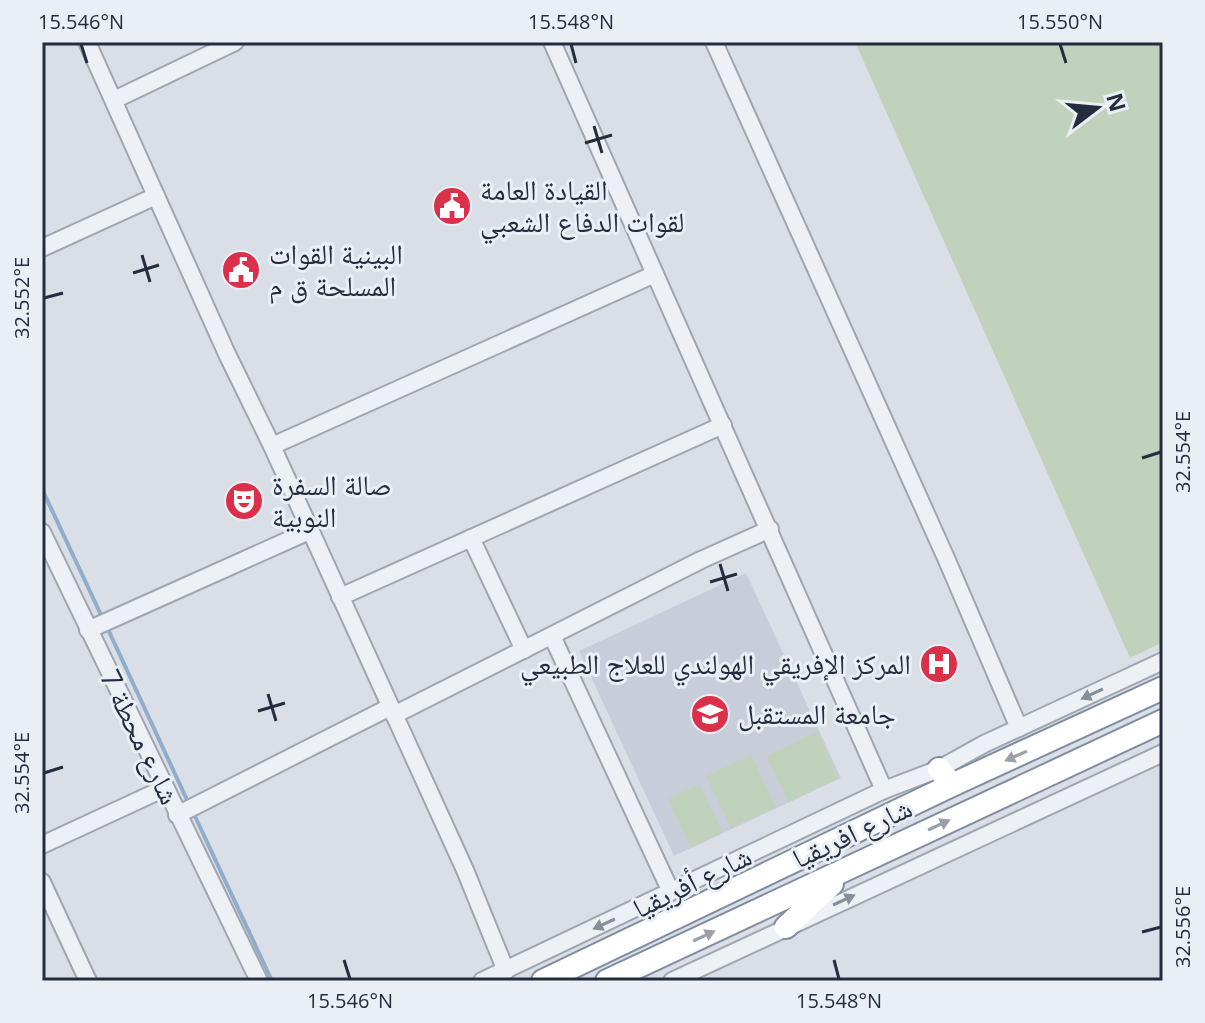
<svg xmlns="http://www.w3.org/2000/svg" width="1205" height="1023" font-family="'Open Sans','Noto Naskh Arabic',sans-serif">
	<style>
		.built { fill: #c8ced9 }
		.green { fill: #c0d2bb }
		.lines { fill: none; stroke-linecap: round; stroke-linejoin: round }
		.stream { stroke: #91adcb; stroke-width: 4 }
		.minor-casing { stroke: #9fa6b1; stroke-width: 20 }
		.highway-casing { stroke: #808c9f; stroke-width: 26 }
		.minor { stroke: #edf0f5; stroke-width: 16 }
		.highway { stroke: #fff; stroke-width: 22 }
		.oneway { fill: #888e9a }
		.oneway2 { fill: #9ca0a8 }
		.ticks { fill: none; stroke: #232d3e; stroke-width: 3 }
		.labels { text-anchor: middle; stroke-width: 6; stroke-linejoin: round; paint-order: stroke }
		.poi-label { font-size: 28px; fill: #232d3e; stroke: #eaeef5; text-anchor: start }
		.street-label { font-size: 28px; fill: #232d3e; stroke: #eaeef5 }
		.neatline { fill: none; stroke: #232d3e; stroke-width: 3 }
		.ticks-label { font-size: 20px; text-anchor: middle; fill: #232d3e }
	</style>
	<rect width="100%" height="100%" fill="#dadfe7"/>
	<path class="built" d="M746,573l95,205 -167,78 -95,-205z"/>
	<g class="green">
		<path d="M855,42h308v600l-33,16z"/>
		<path d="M817,732l22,46 -50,24 -23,-46z"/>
		<path d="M751,755l25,52 -45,21 -25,-52z"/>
		<path d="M699,784l24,48 -32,16 -23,-49z"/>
	</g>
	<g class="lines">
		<g class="stream">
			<path d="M42,489l60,128"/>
			<path d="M106,625l82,177"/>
			<path d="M192,810l80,171"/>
		</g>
		<g class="minor-casing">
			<g id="minor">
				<path d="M87,42l140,312 45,92 193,424 41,101"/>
				<path d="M552,42l332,748"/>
				<path d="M714,42l232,516 73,170"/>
				<path d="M114,100l121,-58"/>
				<path d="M42,248l114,-52"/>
				<path d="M272,446l383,-172"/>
				<path d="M42,532l217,449"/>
				<path d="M471,538l53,112"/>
				<path d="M340,597l383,-172"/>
				<path d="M88,630l221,-99"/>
				<path d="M552,636l119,256"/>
				<path d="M394,715l307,-155 69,-31"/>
				<path d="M177,815l213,-108"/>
				<path d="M42,845l123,-57"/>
				<path d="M42,882l46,99"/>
				<path d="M482,981l402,-191 55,-21 45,-25 179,-83"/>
				<path d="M672,981l491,-228"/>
			</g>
		</g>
		<g class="highway-casing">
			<g id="highway">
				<path d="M939,769l13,16"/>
				<path d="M786,927l46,-43"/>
				<path d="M543,981l409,-196 211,-97"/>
				<path d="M607,981l556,-260"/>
			</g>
		</g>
		<use href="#minor" class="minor"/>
		<use href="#highway" class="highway"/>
	</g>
	<defs><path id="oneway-solid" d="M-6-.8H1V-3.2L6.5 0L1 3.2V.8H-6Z" transform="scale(2)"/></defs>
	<g class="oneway">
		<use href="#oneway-solid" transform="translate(1092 694) rotate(155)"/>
		<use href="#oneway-solid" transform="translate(844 900) rotate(-25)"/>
		<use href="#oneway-solid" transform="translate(604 924) rotate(155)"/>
	</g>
	<g class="oneway2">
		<use href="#oneway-solid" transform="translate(1016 756) rotate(156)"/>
		<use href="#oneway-solid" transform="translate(939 825) rotate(-25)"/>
		<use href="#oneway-solid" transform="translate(704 936) rotate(-25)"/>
	</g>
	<path class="ticks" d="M81,44l6,19M571,44l5,19M1060,44l6,19M594,126l8,27M585,143l27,-8M142,255l8,27M133,273l26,-8M44,298l19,-5M1142,458l19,-6M720,564l8,27M710,582l27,-8M268,694l8,27M258,711l27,-8M44,773l19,-6M1142,932l19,-5M344,960l6,19M834,960l5,19"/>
	<defs>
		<g id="civic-disc" transform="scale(2)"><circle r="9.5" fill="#db3049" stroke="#eaeef5"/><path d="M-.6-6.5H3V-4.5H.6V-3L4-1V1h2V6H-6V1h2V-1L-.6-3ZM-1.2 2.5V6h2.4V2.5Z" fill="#fff"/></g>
		<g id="theatre-disc" transform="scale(2)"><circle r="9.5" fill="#db3049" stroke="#eaeef5"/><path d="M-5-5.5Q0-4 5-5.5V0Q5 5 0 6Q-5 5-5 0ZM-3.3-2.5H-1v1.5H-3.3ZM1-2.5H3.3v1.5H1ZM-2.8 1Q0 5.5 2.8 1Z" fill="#fff"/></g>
		<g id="hospital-disc" transform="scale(2)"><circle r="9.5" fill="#db3049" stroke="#eaeef5"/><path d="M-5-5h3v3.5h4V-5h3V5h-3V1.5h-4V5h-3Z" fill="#fff"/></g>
		<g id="university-disc" transform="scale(2)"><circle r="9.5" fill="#db3049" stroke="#eaeef5"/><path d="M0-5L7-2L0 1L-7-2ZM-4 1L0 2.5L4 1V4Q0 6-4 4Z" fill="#fff"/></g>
	</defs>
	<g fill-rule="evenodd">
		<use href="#civic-disc" x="452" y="206"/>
		<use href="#civic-disc" x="241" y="270"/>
		<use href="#theatre-disc" x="244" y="501"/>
		<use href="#hospital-disc" x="939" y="664"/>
		<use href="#university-disc" x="710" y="714"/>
	</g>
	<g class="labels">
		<g class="poi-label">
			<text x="480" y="200">القيادة العامة<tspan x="480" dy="32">لقوات الدفاع الشعبي</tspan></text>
			<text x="269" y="264">البينية القوات<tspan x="269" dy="32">المسلحة ق م</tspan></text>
			<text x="272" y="495">صالة السفرة<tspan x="272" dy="32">النوبية</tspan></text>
			<text x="911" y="674" text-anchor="end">المركز الإفريقي الهولندي للعلاج الطبيعي</text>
			<text x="738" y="724">جامعة المستقبل</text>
		</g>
		<g class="street-label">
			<text transform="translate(140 737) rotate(64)" y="10">شارع محطة 7</text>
			<text transform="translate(852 833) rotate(-25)" y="10">شارع افريقيا</text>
			<text transform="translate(692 882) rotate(-26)" y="10">شارع أفريقيا</text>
		</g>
	</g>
	<rect width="1205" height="1023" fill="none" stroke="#eaeef5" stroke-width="88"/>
	<g transform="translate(1097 108) rotate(74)" stroke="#eaeef5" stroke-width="6" paint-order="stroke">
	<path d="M0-6L14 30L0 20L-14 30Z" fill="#232d3e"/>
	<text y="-12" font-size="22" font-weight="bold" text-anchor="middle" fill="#232d3e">N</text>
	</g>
	<rect x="44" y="44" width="1117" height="935" class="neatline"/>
	<g class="ticks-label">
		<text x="81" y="29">15.546°N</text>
		<text x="571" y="29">15.548°N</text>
		<text x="1060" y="29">15.550°N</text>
		<text transform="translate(22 298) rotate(-90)" y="7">32.552°E</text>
		<text transform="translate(1183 452) rotate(-90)" y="7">32.554°E</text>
		<text transform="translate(22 773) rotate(-90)" y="7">32.554°E</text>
		<text transform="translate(1183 927) rotate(-90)" y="7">32.556°E</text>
		<text x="350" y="1008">15.546°N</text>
		<text x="839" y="1008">15.548°N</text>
	</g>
</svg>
